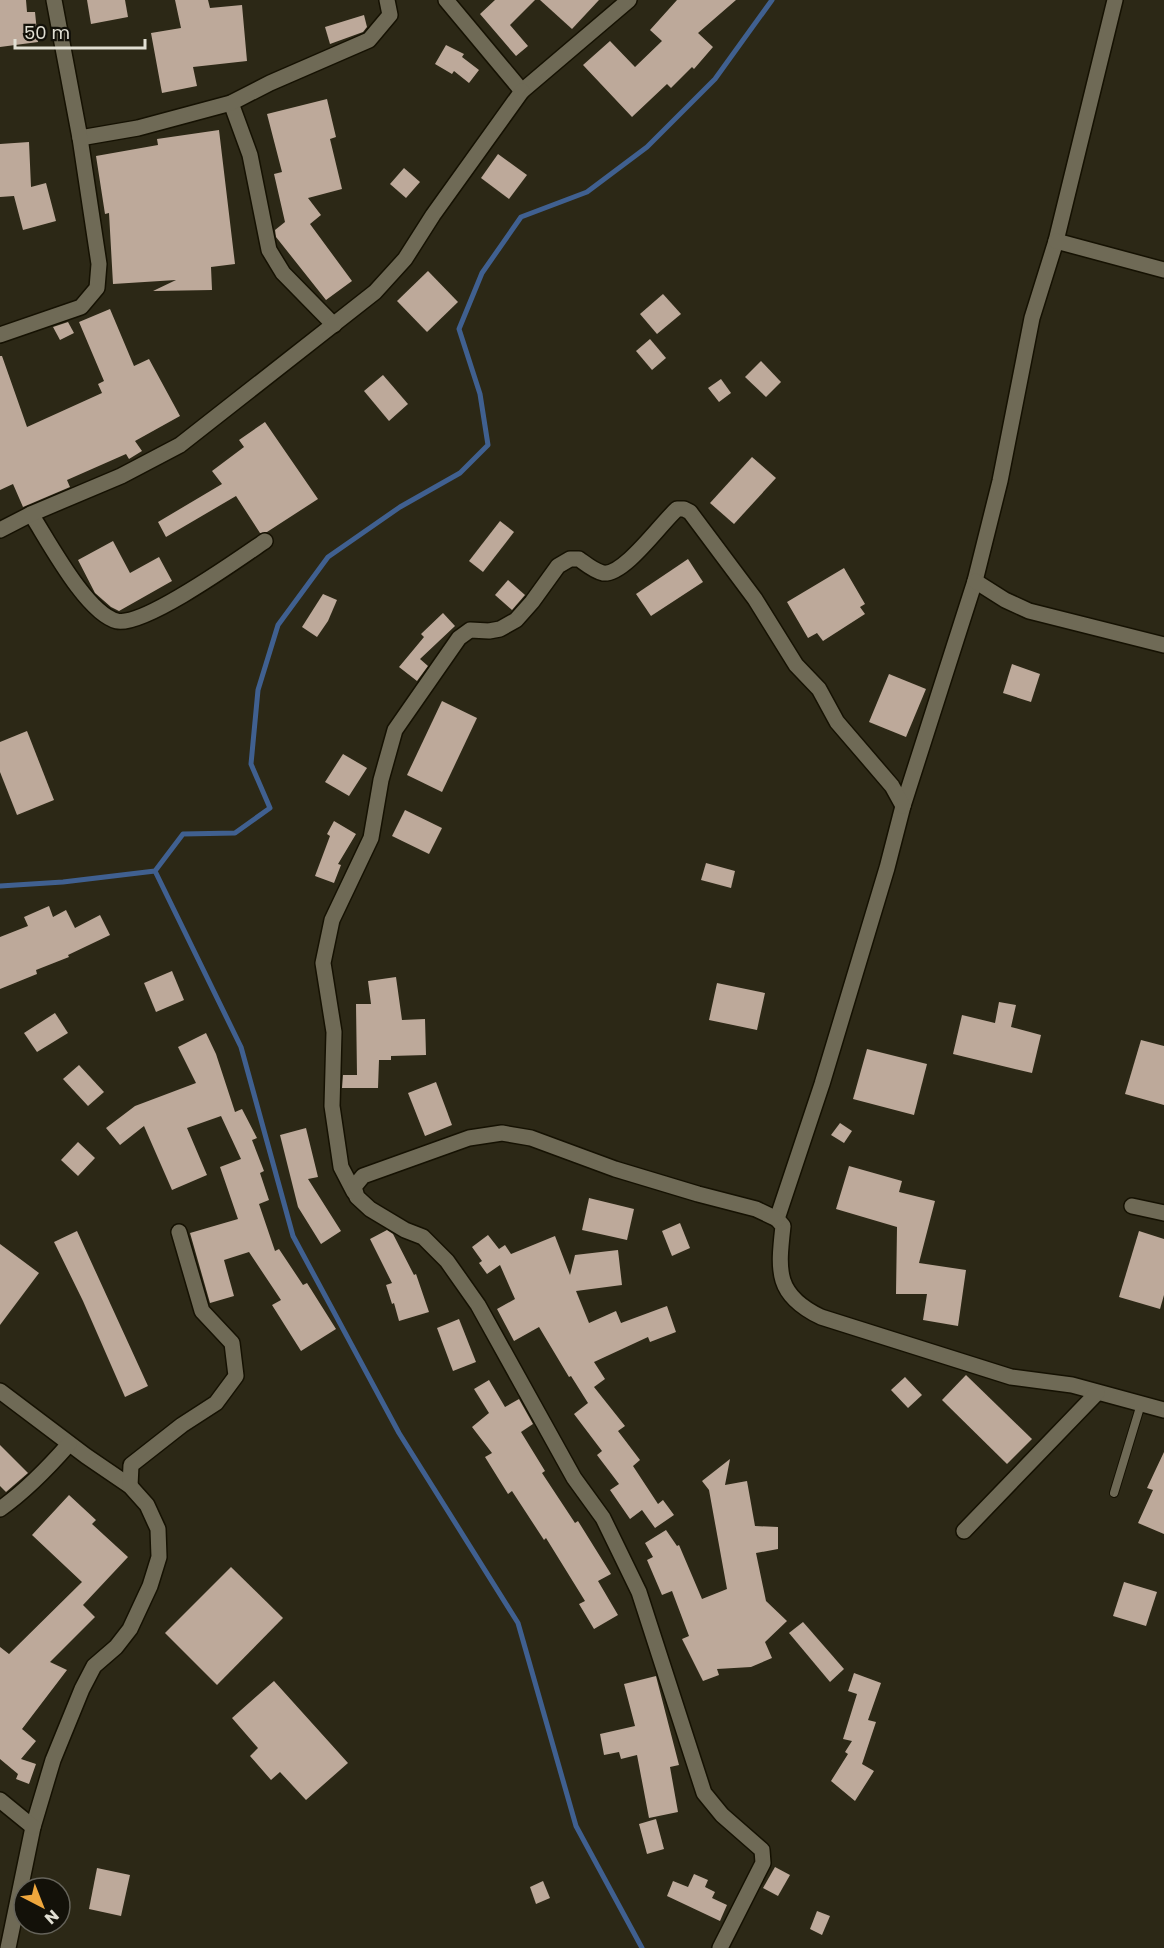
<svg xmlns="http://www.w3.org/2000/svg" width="1164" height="1948" font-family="Poppins,sans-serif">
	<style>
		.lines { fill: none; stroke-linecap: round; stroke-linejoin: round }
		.stream { stroke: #406090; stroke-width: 5 }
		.building { fill: #bda99a }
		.service-casing { stroke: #151102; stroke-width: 10 }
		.minor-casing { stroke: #151102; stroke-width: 18 }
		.service { stroke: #6f6a56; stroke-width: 8 }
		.minor { stroke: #6f6a56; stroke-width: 15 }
	</style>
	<rect width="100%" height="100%" fill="#2c2816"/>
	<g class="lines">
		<g class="stream">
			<path d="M155,871l86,176 52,189 106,197 119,190 58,203 66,122"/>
			<path d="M0,886l63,-4 92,-11 28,-37 52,-1 35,-25 -19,-44 7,-74 20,-65 50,-68 72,-50 60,-34 28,-28 -8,-51 -21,-65 23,-56 39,-56 66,-25 60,-45 68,-68 57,-79"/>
		</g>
	</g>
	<g class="building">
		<path d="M0,0h26l1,12h8l3,30 -38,5z"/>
		<path d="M87,0h38l3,17 -37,7z"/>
		<path d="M175,0h33l2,8 32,-3 5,56 -54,6 4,19 -35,7 -11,-60 30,-5z"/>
		<path d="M495,0h40l-25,25 18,21 -12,10 -36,-42z"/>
		<path d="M540,0h59l-27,29z"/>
		<path d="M677,0h59l-38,33 15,14 -19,22 -2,-2 -21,21 -4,-4 -35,33 -49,-52 27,-24 25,26 27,-26 -12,-11z"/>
		<path d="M364,15l3,12 -4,5 -33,12 -5,-17z"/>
		<path d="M446,45l18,9 -2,3 17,13 -10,13 -15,-12 -2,3 -17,-10z"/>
		<path d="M327,99l9,38 -6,2 12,50 -34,9 13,17 -11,9 42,57 -26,19 -50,-63 -1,-7 10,-8 -11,-48 8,-2 -15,-58z"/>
		<path d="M219,130l16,134 -24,3 1,23 -59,1 23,-11 -63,4 -4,-71 -4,1 -9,-58 62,-11 -1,-6z"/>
		<path d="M29,142l2,45 15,-4 10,38 -33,9 -9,-34 -14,1v-53z"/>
		<path d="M498,154l29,21 -18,24 -28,-21z"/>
		<path d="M404,168l16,14 -14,16 -16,-14z"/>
		<path d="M428,271l30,31 -31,30 -30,-31z"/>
		<path d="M663,294l18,20 -24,20 -17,-20z"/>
		<path d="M110,309l24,57 15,-7 31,57 -45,25 7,10 -13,8 -3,-5 -59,26 3,7 -47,20 -10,-23 -13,6v-134h2l25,71 75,-34 -4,-9 6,-3 -25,-59z"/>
		<path d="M68,322l6,11 -14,7 -7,-13z"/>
		<path d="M650,339l16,19 -14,12 -16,-19z"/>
		<path d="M761,361l20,21 -15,15 -21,-20z"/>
		<path d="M383,375l25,29 -19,17 -25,-30z"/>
		<path d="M721,379l10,14 -12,9 -11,-14z"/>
		<path d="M265,422l53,77 -51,33 -7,1 -24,-37 -70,41 -8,-15 64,-38 -10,-13 32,-24 -5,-7z"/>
		<path d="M752,457l24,21 -42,46 -24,-21z"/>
		<path d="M500,521l14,11 -31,40 -14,-11z"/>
		<path d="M113,541l17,32 29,-16 13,24 -53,30 -8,-4 -16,-14 -17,-33z"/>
		<path d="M688,559l15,23 -52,34 -15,-22z"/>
		<path d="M844,568l21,36 -5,3 5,7 -42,27 -6,-8 -9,5 -21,-36z"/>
		<path d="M508,580l17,15 -13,15 -17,-15z"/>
		<path d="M323,594l14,6 -9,21 -11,16 -15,-10z"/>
		<path d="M443,613l12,13 -35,33 8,7 -11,15 -18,-14 25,-30 -3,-3z"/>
		<path d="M1012,664l28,10 -9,28 -28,-9z"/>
		<path d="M889,674l37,15 -20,48 -37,-15z"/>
		<path d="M442,701l35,17 -35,74 -35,-17z"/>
		<path d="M27,731l27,69 -37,15 -17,-43v-30z"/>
		<path d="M343,754l24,14 -18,28 -24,-14z"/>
		<path d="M405,810l37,18 -13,26 -37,-18z"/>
		<path d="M334,821l22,13 -18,30 3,1 -7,18 -19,-7 15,-40 -3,-2z"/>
		<path d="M706,863l29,8 -4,17 -30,-8z"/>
		<path d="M49,906l4,11 13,-7 9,18 25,-13 10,20 -42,20 1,2 -33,13 1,4 -37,15v-52l28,-11 -4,-9z"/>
		<path d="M172,971l12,29 -28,12 -12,-29z"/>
		<path d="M396,977l6,43 23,-1 1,36 -35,1v4h-12l-1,28h-36l1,-13h14l-1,-71h15l-3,-23z"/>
		<path d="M717,983l48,10 -8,37 -48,-10z"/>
		<path d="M999,1002l17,3 -5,22 30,8 -9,38 -79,-19 9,-39 33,8z"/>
		<path d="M55,1013l13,20 -31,19 -13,-19z"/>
		<path d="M206,1033l10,21 19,58 7,-3 15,29 -5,2 12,31 -4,2 9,27 -10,4 16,47 4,-2 24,36 4,-2 29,46 -35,22 -29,-46 9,-5 -32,-48 -25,8 10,36 -24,7 -20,-70 48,-14 -18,-52 21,-8 -20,-43 -34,12 20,47 -35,15 -28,-64 -24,19 -14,-17 29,-22 61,-23 -18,-36z"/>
		<path d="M1141,1040l23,6v59l-39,-11z"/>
		<path d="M867,1049l60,15 -13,51 -61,-16z"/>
		<path d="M79,1065l25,27 -16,14 -25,-27z"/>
		<path d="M436,1082l16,43 -27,11 -17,-43z"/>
		<path d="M840,1123l12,8 -8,12 -13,-8z"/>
		<path d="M306,1128l12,49 -10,2 33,52 -20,13 -23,-37 -18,-72z"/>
		<path d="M78,1142l17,16 -17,18 -17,-16z"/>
		<path d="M849,1166l53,15 -3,11 36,9 -16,62 47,7 -8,56 -35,-6 4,-26h-31l1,-67 -61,-18z"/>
		<path d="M589,1198l45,11 -7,31 -45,-10z"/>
		<path d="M680,1223l10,25 -18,8 -10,-25z"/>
		<path d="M387,1230l6,4 21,41 2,-1 13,38 -30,9 -5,-18 -2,1 -6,-19 6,-2 -22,-44z"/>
		<path d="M77,1231l71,155 -23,11 -42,-96 -29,-59z"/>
		<path d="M1139,1231l25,8v56l-4,14 -41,-12z"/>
		<path d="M488,1235l11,14 6,-4 6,9 44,-18 15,39 5,-20 43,-5 4,35 -46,6 13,32 27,-12 5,12 46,-17 9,26 -26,10 -2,-5 -54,25 11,17 -11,8 31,39 -7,5 22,29 -7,6 25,38 5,-4 11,15 -19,13 -13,-18 -12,9 -20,-29 9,-6 -22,-29 5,-4 -28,-37 14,-11 -17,-27 -2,1 -30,-50 -25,14 -17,-32 18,-10 -15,-34 -13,9 -8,-11 3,-2 -10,-14z"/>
		<path d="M0,1244l39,29 -39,52z"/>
		<path d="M459,1319l17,43 -23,9 -16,-43z"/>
		<path d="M966,1375l66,64 -25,25 -65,-64z"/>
		<path d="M905,1377l17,18 -14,13 -17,-18z"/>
		<path d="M489,1380l16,27 14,-8 14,25 -12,8 24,39 -3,2 33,50 3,-2 33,53 -13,7 20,34 -24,14 -15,-25 6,-3 -39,-63 -2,2 -32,-49 -4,3 -23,-37 7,-4 -20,-26 17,-14 -15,-24z"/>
		<path d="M0,1445l28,28 -22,19 -6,-6z"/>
		<path d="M1164,1452v82l-26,-11 15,-33 -6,-2z"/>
		<path d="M730,1459l-5,26 22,-4 8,45 23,1v22l-22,4 10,48 21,20 -22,21 7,16 -21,9 -34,2 2,6 -16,6 -21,-42 7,-3 -17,-45 -10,4 -15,-35 6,-3 -8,-14 21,-13 11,16 2,-1 23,54 25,-10 -18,-99 -7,-9z"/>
		<path d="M69,1495l27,25 -4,4 36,33 -45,48 12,12 -45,45 17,8 -45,59 14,12 -15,18 15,5 -7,20 -13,-5 2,-5 -18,-15v-112l9,7 73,-72 -50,-47z"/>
		<path d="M231,1567l52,51 -66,67 -52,-52z"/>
		<path d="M1124,1582l33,10 -11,34 -33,-10z"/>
		<path d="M803,1622l41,47 -14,13 -41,-49z"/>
		<path d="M854,1673l27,10 -13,37 8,2 -14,42 12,7 -19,30 -24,-20 17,-27 -3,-2 7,-11 -9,-2 14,-45 -9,-3z"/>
		<path d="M656,1676l23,89 -9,2 8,45 -29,6 -12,-63 -16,4 -2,-7 -15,3 -4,-21 35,-8 -11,-42z"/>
		<path d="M274,1681l74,82 -42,37 -26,-28 -9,8 -21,-24 8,-8 -26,-30z"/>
		<path d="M656,1819l8,30 -17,5 -8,-30z"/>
		<path d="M775,1867l15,8 -12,21 -15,-8z"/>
		<path d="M97,1868l33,7 -9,41 -32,-7z"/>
		<path d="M694,1874l14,6 -3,7 10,5 -3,6 15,7 -7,16 -53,-25 6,-15 15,6z"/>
		<path d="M543,1881l7,17 -14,6 -6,-17z"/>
		<path d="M817,1911l13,5 -8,19 -12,-6z"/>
	</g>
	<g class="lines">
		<g class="service-casing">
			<path id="service" d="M1114,1493l27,-89"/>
		</g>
		<g class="minor-casing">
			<g id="minor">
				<path d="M446,0l76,91 107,-91"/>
				<path d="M1115,0l-59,241 -24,77 -32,163 -25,100 -72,225 -16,62 -65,216 -45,135 6,7c-5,45 -8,69 38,91l190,60 61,8 92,25"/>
				<path d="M231,103l19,52 19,95 14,23 51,52"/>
				<path d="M80,138l58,-10 93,-25 39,-20 99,-43 21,-25 -3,-15"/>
				<path d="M1056,241l108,29"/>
				<path d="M0,335l81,-28 16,-19 2,-24 -19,-126 -26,-138"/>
				<path d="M31,514c17,26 55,99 86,107 27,6 123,-63 148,-80"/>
				<path d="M0,530l31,-16 90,-38 59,-31 195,-153 30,-33 28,-44 89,-124"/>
				<path d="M975,581l30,19 24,11 135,34"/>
				<path d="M354,1192l-13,-25 -9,-61 2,-74 -11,-69 9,-43 39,-82 10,-58 14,-50 64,-92 11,-8 19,1 11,-2 16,-9 16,-18 26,-36 12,-7h9c7,5 15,12 24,14 21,3 58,-50 74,-64h7l6,3 65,87 41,66 23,24 18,33 55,64 11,20"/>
				<path d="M1132,1206l32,7"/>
				<path d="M0,1391l86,65 44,30 17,19 11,24 1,28 -9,29 -20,43 -14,18 -22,19 -12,23 -29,71 -20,67 -25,121"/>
				<path d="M130,1486l1,-21 51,-40 34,-22 20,-27 -4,-33 -30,-32 -23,-79"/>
				<path d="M0,1509c27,-19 48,-41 69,-65"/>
				<path d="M964,1531l133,-138"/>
				<path d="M0,1800l33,27"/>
				<path d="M720,1948l43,-85 -1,-13 -40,-35 -18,-22 -65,-201 -36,-74 -29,-40 -96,-173 -31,-44 -24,-24 -18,-7 -35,-21 -13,-12 -3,-10 9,-11 106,-38 33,-5 29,5 84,31 83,25 58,15 21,10"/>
			</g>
		</g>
		<use href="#service" class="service"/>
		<use href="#minor" class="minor"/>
	</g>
	<g transform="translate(42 1906) rotate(138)"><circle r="28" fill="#131109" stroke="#65635a" stroke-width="1.5"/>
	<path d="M0-4.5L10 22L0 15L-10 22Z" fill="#efa73d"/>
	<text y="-9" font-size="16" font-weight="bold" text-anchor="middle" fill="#e1dfd3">N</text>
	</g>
	<path d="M15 39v9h130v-9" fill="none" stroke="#e1dfd3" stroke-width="3"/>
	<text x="24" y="39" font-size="18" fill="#e1dfd3" stroke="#131109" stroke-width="4.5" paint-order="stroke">50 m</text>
</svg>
